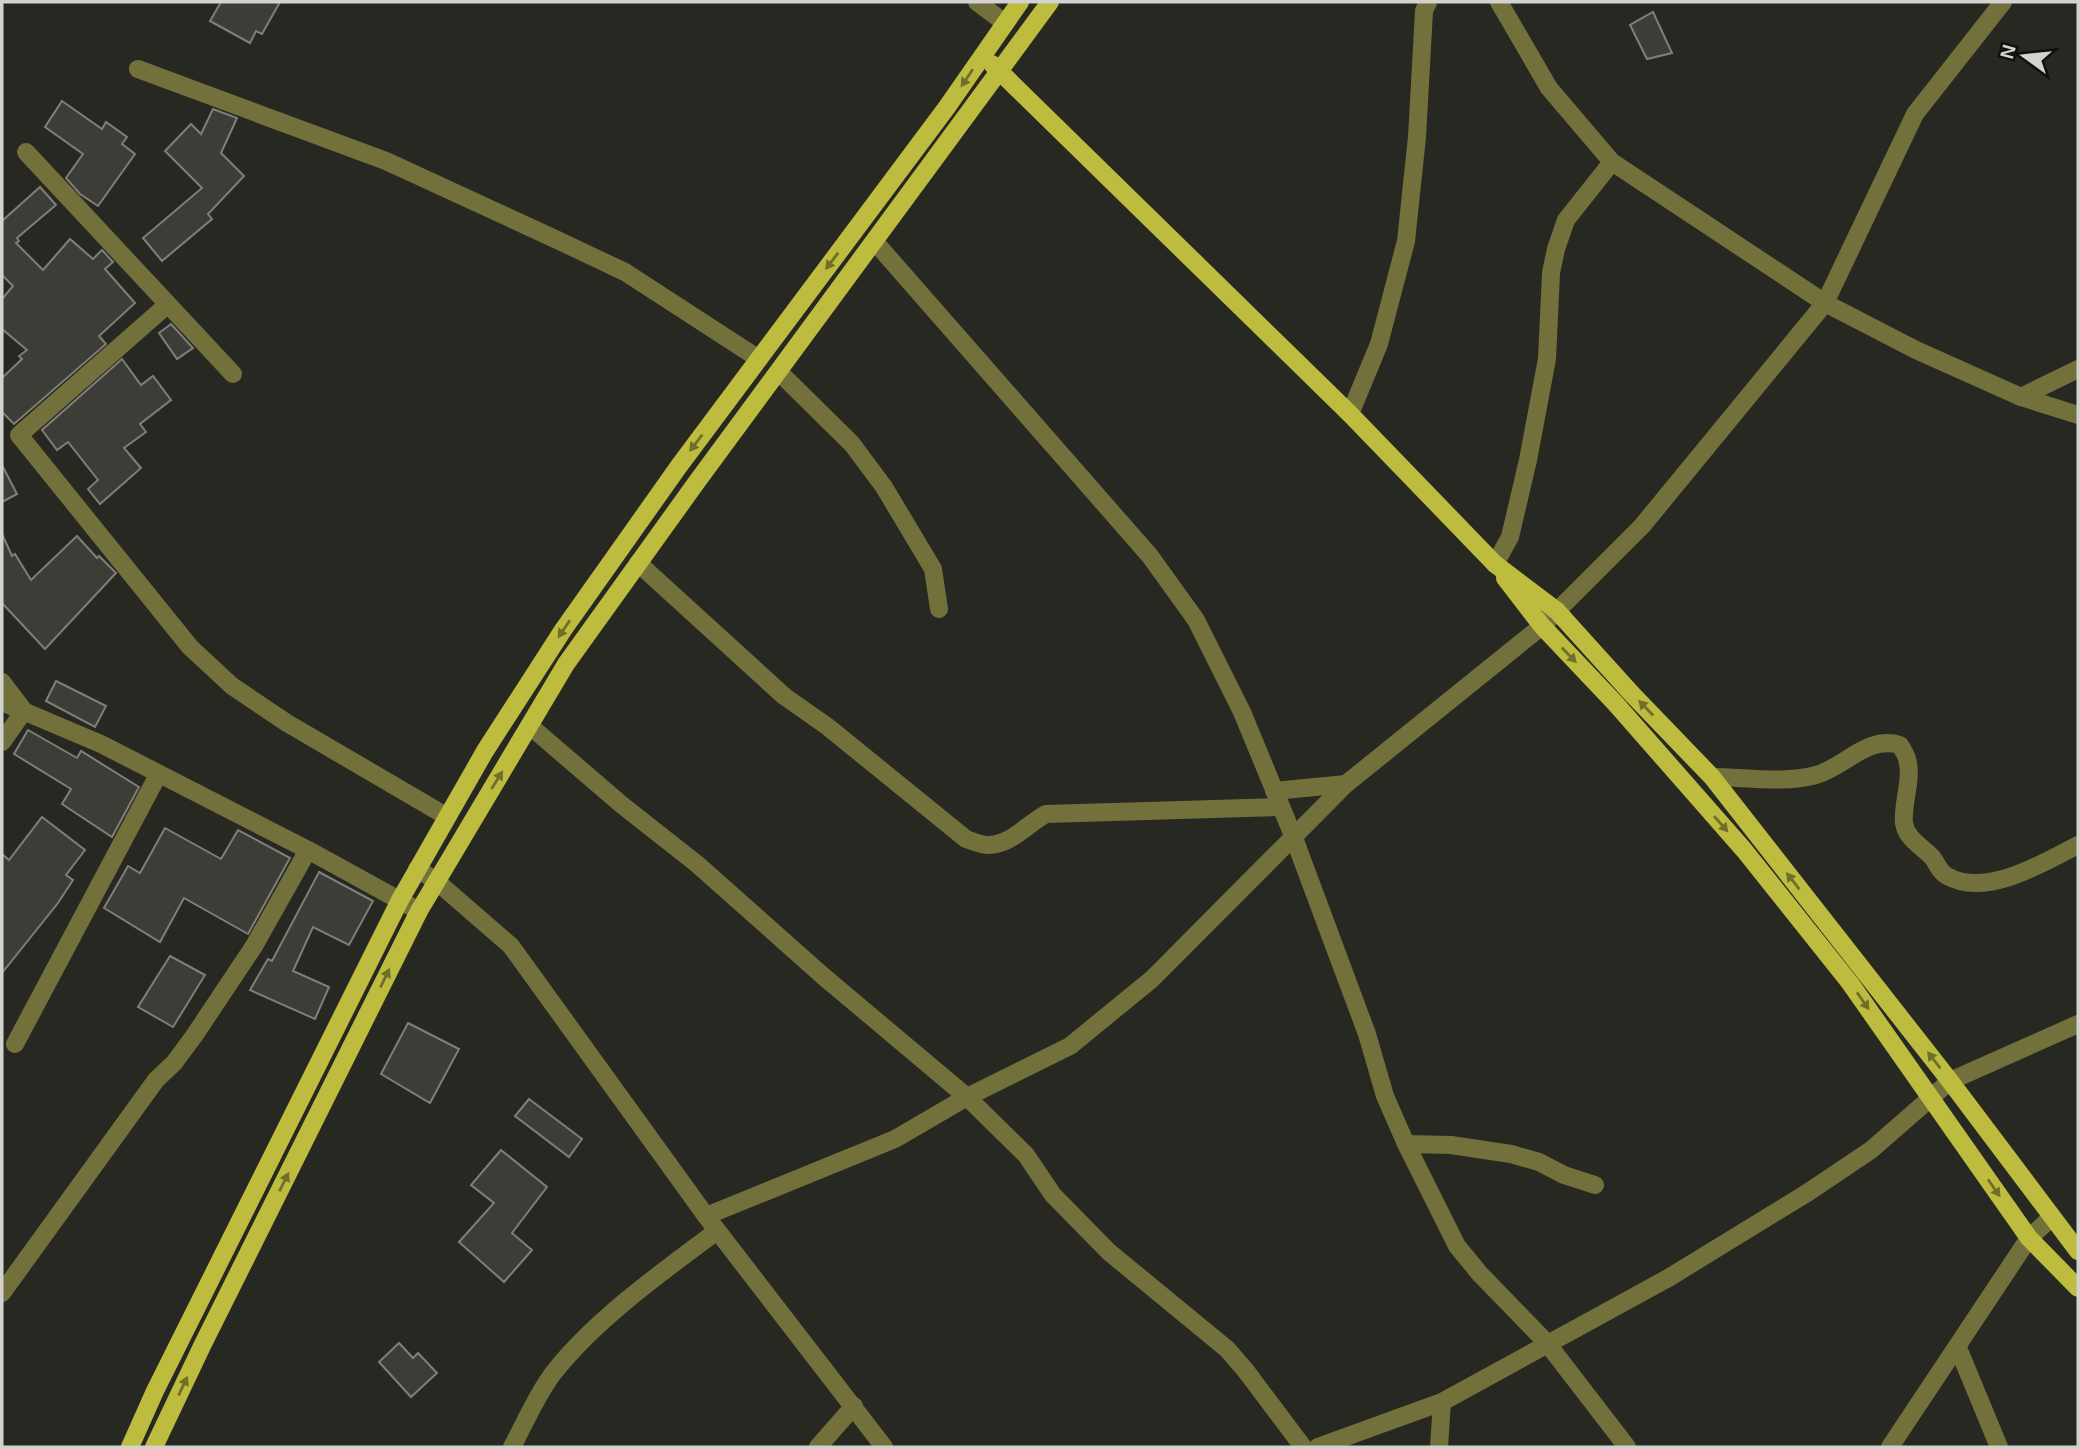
<svg xmlns="http://www.w3.org/2000/svg" width="2080" height="1449" font-family="Arial,sans-serif">
	<style>
		.building { fill: #3d3d38; stroke: #7f7f78; stroke-width: 2 }
		.lines { fill: none; stroke-linecap: round; stroke-linejoin: round }
		.minor { stroke: #72713b; stroke-width: 18 }
		.major { stroke: #bdbc3f; stroke-width: 18 }
		.oneway { fill: #6f6f29 }
	</style>
	<rect width="100%" height="100%" fill="#272822"/>
	<g class="building">
		<path d="M221,2h59l-18,32 -6,-3 -6,12 -40,-22z"/>
		<path d="M1653,12l19,41 -25,6 -17,-34z"/>
		<path d="M62,101l40,28 4,-7 21,15 -5,7 13,10 -37,52 -18,-12 -14,-16 17,-24 -38,-27z"/>
		<path d="M213,109l24,9 -16,35 23,23 -36,38 4,5 -50,42 -19,-23 59,-50 -37,-37 26,-27 10,10z"/>
		<path d="M40,187l16,18 -39,33 2,3 -3,2 27,27 27,-31 23,20 9,-9 11,12 -8,7 30,34 -36,33 7,8 -92,80 -12,-12v-34l20,-19 -3,-3 8,-6 -25,-21v-30l11,-13 -11,-11v-54z"/>
		<path d="M171,324l22,24 -16,11 -18,-26z"/>
		<path d="M122,359l19,26 12,-9 18,24 -31,24 6,8 -22,16 17,20 -41,36 -12,-15 10,-9 -30,-38 -11,8 -15,-20z"/>
		<path d="M2,465l15,29 -15,8z"/>
		<path d="M2,534l10,22 3,-2 16,26 46,-44 20,22 2,-2 17,17 -71,76 -43,-46z"/>
		<path d="M56,681l50,25 -11,21 -49,-26z"/>
		<path d="M28,730l49,28 4,-7 58,36 -27,50 -50,-33 9,-15 -57,-35z"/>
		<path d="M42,817l43,33 -19,25 7,5 -15,23 -56,70v-119l7,6z"/>
		<path d="M165,828l56,31 17,-29 52,28 -42,76 -64,-36 -24,44 -56,-34 24,-42 12,7z"/>
		<path d="M319,872l54,29 -24,44 -36,-18 -20,44 36,16 -14,32 -65,-29 18,-31 4,2z"/>
		<path d="M170,956l35,19 -32,52 -35,-20z"/>
		<path d="M408,1023l51,26 -29,54 -49,-29z"/>
		<path d="M529,1099l53,40 -13,18 -54,-41z"/>
		<path d="M501,1150l46,37 -35,46 20,17 -28,32 -45,-40 35,-39 -23,-18z"/>
		<path d="M399,1343l14,15 5,-5 19,20 -26,24 -32,-35z"/>
	</g>
	<g class="lines">
		<g class="minor">
			<path d="M977,2l28,21"/>
			<path d="M1499,2l50,86 63,74 213,141 91,47 105,47 57,18"/>
			<path d="M138,69l248,92 167,77 72,34 134,87"/>
			<path d="M26,152l207,222"/>
			<path d="M875,242l275,314 46,64 46,92 52,126 73,196 18,62 21,48 51,102 23,28 67,69 80,104"/>
			<path d="M167,305l-148,130 171,212 42,39 55,37 159,93"/>
			<path d="M779,372l73,72 32,43 49,82 6,40"/>
			<path d="M2021,397l57,-28"/>
			<path d="M1350,414l29,-70 27,-103 11,-104 7,-126 4,-9"/>
			<path d="M638,563l146,133 44,31 138,112c6,2 15,6 21,6 23,1 40,-21 59,-31l235,-7"/>
			<path d="M1495,564l15,-27 18,-77 19,-101 4,-86 5,-24 10,-29 46,-58"/>
			<path d="M2,682l22,29 -22,31"/>
			<path d="M2,702l99,42 207,106 111,61"/>
			<path d="M530,726l92,79 75,59 126,112 144,121 59,58 27,40 56,57 118,97 19,22 57,76"/>
			<path d="M1712,777c33,0 71,7 104,-2 29,-8 51,-40 84,-30 2,4 6,9 7,14 6,20 -5,44 -3,64 2,15 17,23 27,33 6,6 7,15 16,20 39,22 96,-13 131,-31"/>
			<path d="M1274,791l72,-7"/>
			<path d="M417,869l18,11 76,66 195,270 178,231"/>
			<path d="M15,1044l143,-269"/>
			<path d="M1406,1144l45,1 60,9 28,8 25,13 31,10"/>
			<path d="M706,1216l189,-77 72,-42 103,-51 82,-67 194,-195 196,-158 100,-100 183,-223 90,-189 88,-112"/>
			<path d="M2,1293l154,-213 18,-17 20,-27 60,-90 54,-96"/>
			<path d="M1958,1348l41,99"/>
			<path d="M512,1447c13,-24 25,-53 42,-75 43,-54 108,-100 163,-141"/>
			<path d="M818,1447l36,-41"/>
			<path d="M1318,1447l124,-45 228,-125 137,-84 64,-43 79,-69 128,-57"/>
			<path d="M1439,1447l3,-45"/>
			<path d="M1890,1447l139,-209 23,-21"/>
		</g>
		<g class="major">
			<path d="M992,64l358,350 145,150 62,47 75,83 80,83 238,304 128,170"/>
			<path d="M1505,578l37,48 73,77 129,147 106,133 179,255 49,50"/>
			<path d="M130,1447l25,-56 245,-491 85,-149 78,-121 116,-164 268,-359 73,-105"/>
			<path d="M154,1447l49,-103 216,-433 147,-247 130,-181 354,-481"/>
		</g>
	</g>
	<defs><path id="oneway-solid" d="M-6-.8H1V-3.2L6.5 0L1 3.2V.8H-6Z" transform="scale(1.75)"/></defs>
	<g class="oneway">
		<use href="#oneway-solid" transform="translate(967 78) rotate(124)"/>
		<use href="#oneway-solid" transform="translate(832 261) rotate(127)"/>
		<use href="#oneway-solid" transform="translate(696 443) rotate(127)"/>
		<use href="#oneway-solid" transform="translate(564 629) rotate(124)"/>
		<use href="#oneway-solid" transform="translate(1569 655) rotate(46)"/>
		<use href="#oneway-solid" transform="translate(1646 708) rotate(-134)"/>
		<use href="#oneway-solid" transform="translate(497 780) rotate(-58)"/>
		<use href="#oneway-solid" transform="translate(1721 824) rotate(49)"/>
		<use href="#oneway-solid" transform="translate(1793 881) rotate(-128)"/>
		<use href="#oneway-solid" transform="translate(385 978) rotate(-64)"/>
		<use href="#oneway-solid" transform="translate(1863 1001) rotate(55)"/>
		<use href="#oneway-solid" transform="translate(1934 1060) rotate(-128)"/>
		<use href="#oneway-solid" transform="translate(284 1182) rotate(-64)"/>
		<use href="#oneway-solid" transform="translate(1994 1188) rotate(55)"/>
		<use href="#oneway-solid" transform="translate(183 1386) rotate(-65)"/>
	</g>
	<rect width="2080" height="1449" fill="none" stroke="#d2d2cf" stroke-width="7"/>
	<g transform="translate(2024 56) rotate(285)" stroke="#10100e" stroke-width="5" paint-order="stroke">
	<path d="M0-5L12 26L0 18L-12 26Z" fill="#d2d2cf"/>
	<text y="-10" font-size="19" font-weight="bold" text-anchor="middle" fill="#d2d2cf">N</text>
	</g>
</svg>
